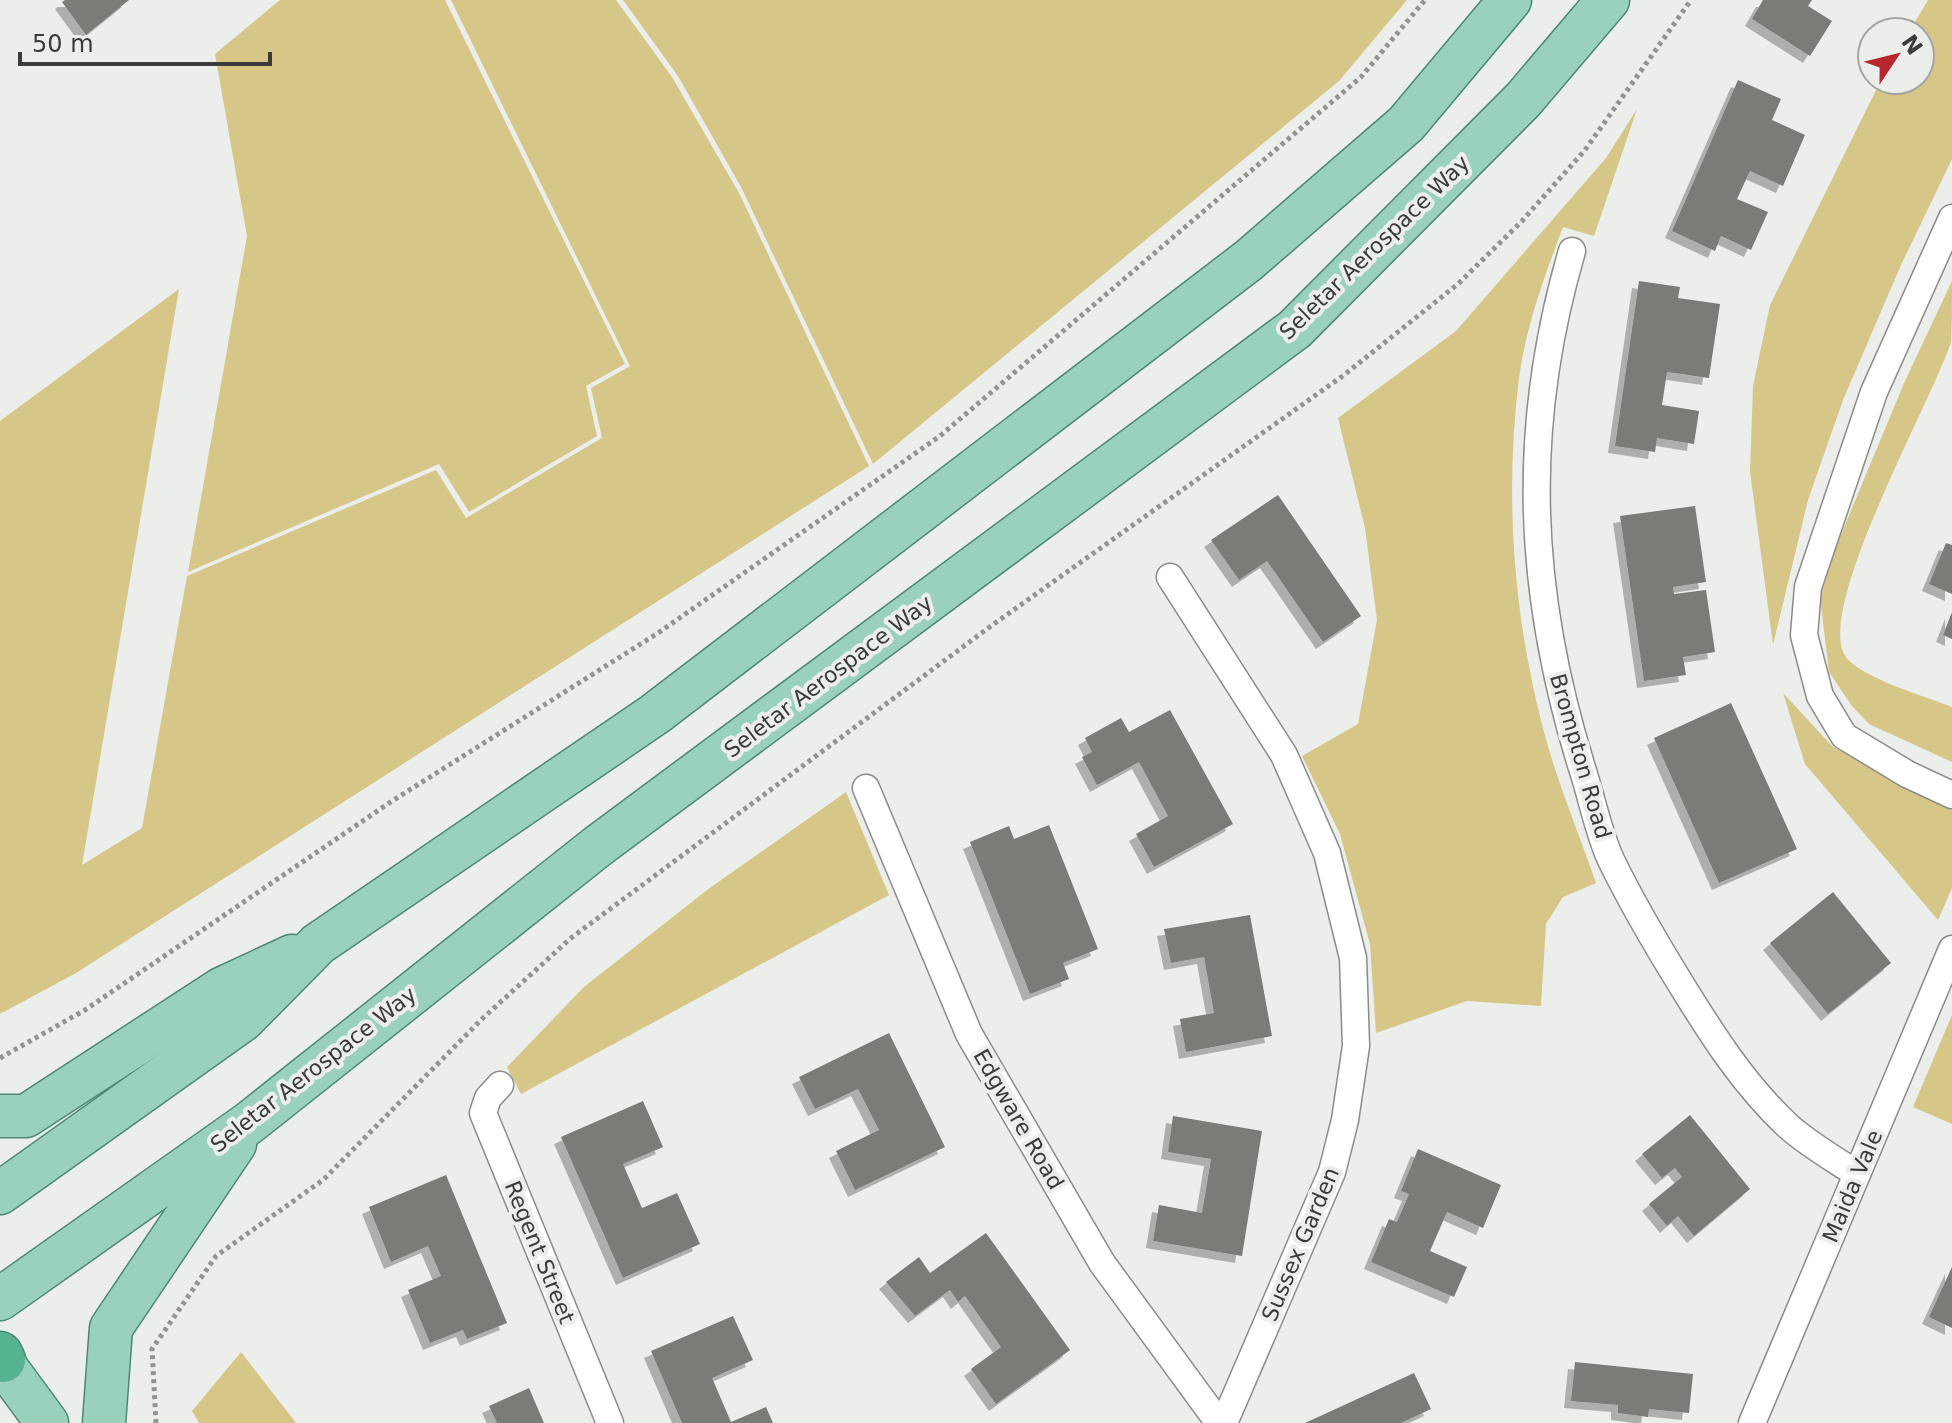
<svg xmlns="http://www.w3.org/2000/svg" width="1952" height="1423" font-family="'DejaVu Sans',sans-serif">
	<style>
		.green { fill: #d6c687 }
		.building { fill: #7a7b78; filter: url(#shadow) }
		.lines { fill: none; stroke-linecap: round; stroke-linejoin: round }
		.street-casing { stroke: #8a8c89; stroke-width: 29 }
		.primary-casing { stroke: #4c8971; stroke-width: 45 }
		.highway-casing { stroke: #4c8971; stroke-width: 47 }
		.path { stroke: #939593; stroke-width: 5; stroke-dasharray: 4 4; stroke-linecap: butt }
		.street { stroke: #fff; stroke-width: 26 }
		.primary { stroke: #9ad1bc; stroke-width: 42 }
		.highway { stroke: #56b38f; stroke-width: 44 }
		.labels { text-anchor: middle; stroke-width: 8; stroke-linejoin: round; paint-order: stroke }
		.street-label { font-size: 22px; fill: #3a3b3a; stroke: #eceeeb }
	</style>
	<defs>
		<filter id="shadow"><feDropShadow dx="-7" dy="7" stdDeviation="0" flood-color="#0004"/></filter>
	</defs>
	<rect width="100%" height="100%" fill="#eceeeb"/>
	<g class="green">
		<path d="M280,0h165l180,364 -39,22 11,50 -128,76 -30,-48 -251,108 59,-336 -32,-182z"/>
		<path d="M451,0h165l56,77 67,116 130,273 -793,507 -76,41v-593l179,-132 -97,576 60,-37 45,-252 249,-106 30,48 136,-80 -11,-50 39,-22z"/>
		<path d="M623,0h784l-68,81 -466,383 -132,-277 -63,-111z"/>
		<path d="M1928,0h24v159l-51,106 -58,135 -35,100 -35,145 -23,-174 3,-85 17,-81 111,-225h39v-48h-11z"/>
		<path d="M1637,109l-43,127 -31,-9c-18,48 -37,99 -44,151 -16,128 -4,261 34,385 13,40 29,80 43,120l-33,14 -17,27 -5,82 -74,-5 -91,32 -6,-89 -30,-110 -38,-78 56,-32 19,-104 -12,-92 -27,-110 118,-87 150,-173z"/>
		<path d="M1952,281c0,18 0,44 -1,61 -19,59 -133,260 -107,312 12,23 84,43 108,53v55l-83,-38 -17,-18 -23,-34 -9,-75 17,-53 68,-163z"/>
		<path d="M1783,693l50,54 119,63v78l-14,32 -133,-156z"/>
		<path d="M846,792l43,103 -368,199 -14,-27 77,-80 123,-97z"/>
		<path d="M1952,1015v109l-39,-17z"/>
		<path d="M241,1352l55,71h-97l-7,-12z"/>
	</g>
	<g class="building">
		<path d="M65,0h64l-43,35 -24,-33z"/>
		<path d="M1763,0h49l-4,6 24,15 -22,35 -58,-37z"/>
		<path d="M1738,80l43,19 -9,21 33,15 -22,51 -33,-15 -13,28 31,13 -17,38 -30,-14 -6,15 -43,-20z"/>
		<path d="M1639,281l41,6 -2,11 42,6 -11,74 -42,-6 -5,33 37,6 -5,33 -37,-6 -2,14 -40,-6z"/>
		<path d="M1278,495l83,121 -38,26 -56,-81 -28,19 -28,-40z"/>
		<path d="M1695,506l11,76 -33,5 1,7 32,-4 9,62 -32,5 3,18 -42,6 -24,-165z"/>
		<path d="M1946,543l6,2v49l-23,-10z"/>
		<path d="M1952,612v27l-9,-4z"/>
		<path d="M1731,703l66,146 -78,34 -65,-145z"/>
		<path d="M1170,710l63,114 -79,43 -18,-33 32,-18 -29,-54 -42,23 -15,-28 10,-5 -7,-14 36,-20 8,14z"/>
		<path d="M1049,825l49,124 -35,14 6,16 -39,15 -60,-152 39,-16 5,13z"/>
		<path d="M1833,892l58,71 -63,51 -58,-71z"/>
		<path d="M1250,915l22,121 -86,16 -6,-33 34,-6 -10,-56 -33,6 -7,-34z"/>
		<path d="M889,1033l56,114 -90,43 -19,-39 43,-21 -21,-41 -43,20 -16,-32z"/>
		<path d="M643,1101l20,46 -40,17 19,44 35,-15 23,51 -77,34 -62,-141z"/>
		<path d="M1690,1115l60,74 -56,47 -16,-20 -11,10 -18,-22 33,-27 -7,-9 -13,10 -20,-24z"/>
		<path d="M1173,1116l89,15 -20,125 -89,-15 6,-36 43,8 9,-54 -43,-7z"/>
		<path d="M1418,1149l83,36 -18,43 -36,-16 -17,39 37,16 -13,30 -83,-35 18,-43 8,3 12,-28 -8,-3z"/>
		<path d="M446,1175l61,148 -40,16 -4,-9 -33,13 -22,-53 33,-14 -13,-30 -37,16 -22,-55z"/>
		<path d="M986,1233l84,117 -74,54 -25,-35 30,-22 -36,-51 -7,6 -8,-12 -35,26 -29,-34 33,-25 11,16z"/>
		<path d="M1952,1267v61l-23,-11z"/>
		<path d="M733,1316l20,44 -41,18 19,44 35,-15 7,16h-91l-31,-72z"/>
		<path d="M1575,1362l118,12 -4,39 -40,-4 -1,8 -30,-4v-8l-47,-4z"/>
		<path d="M1414,1373l17,36 -30,14h-96z"/>
		<path d="M529,1388l15,35h-47l-8,-17z"/>
	</g>
	<g class="lines">
		<g class="street-casing">
			<g id="street">
				<path d="M1952,218l-78,174 -66,195 -4,48 16,61 24,40 63,38 45,21"/>
				<path d="M1572,251c-52,178 -45,340 10,517 10,30 16,64 29,92 20,41 44,82 68,121 32,52 64,103 109,145 20,18 46,33 69,48"/>
				<path d="M1170,577l114,178 43,98 26,105 3,88 -11,74 -13,52 -108,251"/>
				<path d="M866,788l103,246 133,229 117,160"/>
				<path d="M500,1085l-12,13 -5,15 127,310"/>
				<path d="M1752,1423l200,-474"/>
			</g>
		</g>
		<g class="primary-casing">
			<g id="primary">
				<path d="M0,1116h26l195,-127 71,-33"/>
				<path d="M0,1193l243,-173 75,-76 337,-230 594,-454 157,-136 104,-124"/>
				<path d="M0,1299l249,-176 349,-277 697,-517 228,-229 85,-100"/>
				<path d="M0,1359l47,64"/>
				<path d="M104,1423l7,-95 124,-184"/>
			</g>
		</g>
		<g class="highway-casing">
			<path id="highway" d="M0,1354l3,6"/>
		</g>
		<g class="path">
			<path d="M0,1058l85,-48 307,-209 266,-168 282,-197 421,-359 64,-77"/>
			<path d="M156,1423l-4,-74 64,-93 107,-76 160,-162 88,-80 420,-312 353,-251 114,-91 64,-63 63,-71 106,-150"/>
		</g>
		<use href="#street" class="street"/>
		<use href="#primary" class="primary"/>
		<use href="#highway" class="highway"/>
	</g>
	<g class="labels">
		<g class="street-label">
			<text transform="translate(1374 247) rotate(-44)" y="8">Seletar Aerospace Way</text>
			<text transform="translate(828 676) rotate(-37)" y="8">Seletar Aerospace Way</text>
			<text transform="translate(1581 756) rotate(74)" y="8">Brompton Road</text>
			<text transform="translate(313 1069) rotate(-38)" y="8">Seletar Aerospace Way</text>
			<text transform="translate(1019 1119) rotate(60)" y="8">Edgware Road</text>
			<text transform="translate(1852 1186) rotate(-67)" y="8">Maida Vale</text>
			<text transform="translate(1300 1244) rotate(-67)" y="8">Sussex Garden</text>
			<text transform="translate(540 1252) rotate(68)" y="8">Regent Street</text>
		</g>
	</g>
	<g transform="translate(1896 56) rotate(55)"><circle r="38" fill="#eceeeb" stroke="#a5a6a4" stroke-width="2"/>
	<path d="M0-6L14 30L0 20L-14 30Z" fill="#b7272e"/>
	<text y="-12" font-size="22" font-weight="bold" text-anchor="middle" fill="#3a3b3a">N</text>
	</g>
	<path d="M20 52v12h250v-12" fill="none" stroke="#3a3b3a" stroke-width="4"/>
	<text x="32" y="52" font-size="24" fill="#3a3b3a" stroke="#eceeeb" stroke-width="6" paint-order="stroke">50 m</text>
</svg>
